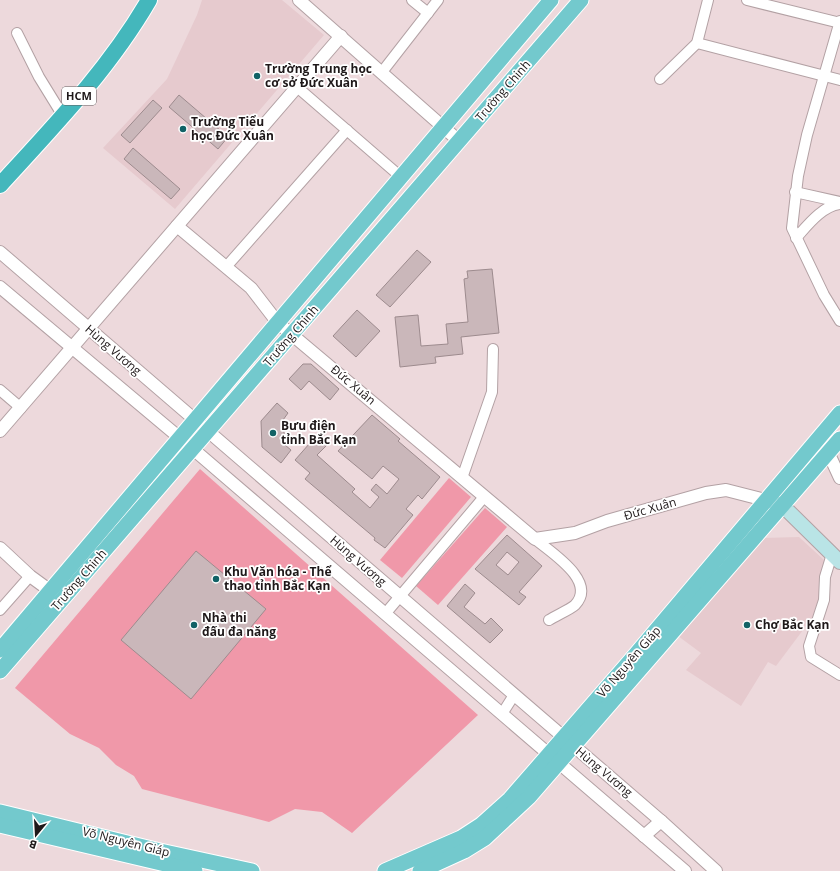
<svg xmlns="http://www.w3.org/2000/svg" width="840" height="871" font-family="'Open Sans',sans-serif">
	<style>
		.built { fill: #e6cace }
		.green { fill: #f098a9 }
		.building { fill: #cab7ba; stroke: #9d8b8e; fill-rule: evenodd }
		.lines { fill: none; stroke-linecap: round; stroke-linejoin: round }
		.minor-casing { stroke: #b3a1a4; stroke-width: 12 }
		.tertiary-casing { stroke: #b3a1a4; stroke-width: 14 }
		.secondary-casing { stroke: #b3a1a4; stroke-width: 16 }
		.primary-casing { stroke: #fff; stroke-width: 17 }
		.trunk-casing { stroke: #fff; stroke-width: 18 }
		.minor { stroke: #fff; stroke-width: 10 }
		.tertiary { stroke: #fff; stroke-width: 12 }
		.secondary { stroke: #b9e4e6; stroke-width: 14 }
		.primary { stroke: #73c9cd; stroke-width: 15 }
		.trunk { stroke: #44b7bc; stroke-width: 16 }
		.poi-dot { fill: #116266; stroke: #fff; stroke-width: 1.5 }
		.labels { text-anchor: middle; stroke-width: 3.5; stroke-linejoin: round; paint-order: stroke }
		.shield { fill: #fff; stroke: #625d5e; stroke-width: 1 }
		.shield-label { font-size: 11px; font-weight: bold; fill: #1e1819 }
		.poi-label { font-size: 12px; font-weight: bold; fill: #1e1819; stroke: #fff; text-anchor: start }
		.street-label { font-size: 12px; fill: #1e1819; stroke: #fff }
	</style>
	<rect width="100%" height="100%" fill="#edd9dc"/>
	<g class="built">
		<path d="M202,0h80l42,35 -149,174 -72,-61 64,-69 30,-64z"/>
		<path d="M799,537l25,23 -3,34 -6,20 -39,52 -8,-4 -27,44 -55,-36 15,-17 -23,-17 84,-98z"/>
	</g>
	<g class="green">
		<path d="M200,469l278,246 -126,118 -30,-21 -27,-3 -26,13 -127,-33 -8,-13 -18,-11 -17,-17 -29,-14 -55,-46z"/>
		<path d="M449,478l22,19 -69,81 -22,-18z"/>
		<path d="M485,508l22,19 -69,78 -22,-19z"/>
	</g>
	<g class="building">
		<path d="M179,95l49,42 -10,12 -49,-42z"/>
		<path d="M153,100l9,8 -32,35 -9,-8z"/>
		<path d="M133,148l47,41 -9,10 -47,-40z"/>
		<path d="M417,250l14,12 -41,45 -14,-12z"/>
		<path d="M492,269l7,64 -38,4 2,17 -28,3 1,6 -36,4 -5,-50 23,-2 3,31 27,-2 -2,-20 22,-2 -4,-43 4,-1 -1,-7z"/>
		<path d="M357,310l23,21 -24,26 -23,-21z"/>
		<path d="M303,364h8l28,25 -9,11 -21,-19 -8,9 -12,-11z"/>
		<path d="M277,403l11,10 -5,7 2,25 6,5 -10,13 -19,-16 -1,-26z"/>
		<path d="M372,415l28,24 -2,2 42,36 -18,22 -4,-4 -12,14 7,6 -28,33 -11,-8 1,-2 -70,-59 5,-6 -15,-13 22,-25 11,9 -11,11 38,34 -3,3 18,16 9,-11 -8,-7 5,-6 11,10 12,-15 -16,-13 -11,13 -34,-28z"/>
		<path d="M507,535l35,31 -23,26 7,5 -7,8 -44,-36zM507,552l12,10 -11,13 -12,-10z"/>
		<path d="M196,551l70,58 -75,90 -70,-59z"/>
		<path d="M465,584l10,9 -11,14 21,17 6,-6 12,12 -13,13 -43,-37z"/>
	</g>
	<g class="lines">
		<g class="minor-casing">
			<g id="minor">
				<path d="M412,0l16,13"/>
				<path d="M747,0l93,23"/>
				<path d="M840,21l-33,114 -9,41 -6,52 32,67 16,26"/>
				<path d="M17,33l22,44 24,39"/>
				<path d="M697,43l143,37"/>
				<path d="M382,72l56,-72"/>
				<path d="M660,79l37,-36 11,-43"/>
				<path d="M297,87l104,90"/>
				<path d="M795,192l45,10"/>
				<path d="M796,238c11,-12 26,-32 44,-34"/>
				<path d="M226,267l121,-137"/>
				<path d="M0,390l21,18"/>
				<path d="M462,478l30,-86 1,-43"/>
				<path d="M535,539c15,13 63,42 40,66 -4,4 -20,11 -26,15"/>
				<path d="M832,554l-7,23 -1,23 -15,46 2,11 29,18"/>
				<path d="M0,610l30,-34"/>
				<path d="M385,614l99,-117"/>
				<path d="M502,714l12,-19"/>
			</g>
		</g>
		<g class="tertiary-casing">
			<g id="tertiary">
				<path d="M299,0l160,141"/>
				<path d="M177,226l74,62 27,35 257,216 40,-6 32,-12 99,-28 20,-3 39,10"/>
				<path d="M0,252l661,569 55,50"/>
				<path d="M0,287l193,162 492,422"/>
				<path d="M0,431l341,-395"/>
				<path d="M828,452l12,26"/>
				<path d="M0,548l30,28 26,19"/>
				<path d="M644,836l17,-15"/>
			</g>
		</g>
		<g class="secondary-casing">
			<path id="secondary" d="M772,502l10,3 58,57"/>
		</g>
		<g class="primary-casing">
			<g id="primary">
				<path d="M0,650l551,-650"/>
				<path d="M0,671l581,-671"/>
				<path d="M0,812l160,39 92,20"/>
				<path d="M0,825l195,46"/>
				<path d="M385,871l76,-33 20,-13 29,-26 121,-139 209,-247"/>
				<path d="M420,871l44,-20 21,-13 44,-41 311,-358"/>
			</g>
		</g>
		<g class="trunk-casing">
			<path id="trunk" d="M0,185c54,-59 109,-116 149,-185"/>
		</g>
		<use href="#minor" class="minor"/>
		<use href="#tertiary" class="tertiary"/>
		<use href="#secondary" class="secondary"/>
		<use href="#primary" class="primary"/>
		<use href="#trunk" class="trunk"/>
	</g>
	<g class="poi-dot">
		<circle cx="257" cy="76" r="4"/>
		<circle cx="183" cy="129" r="4"/>
		<circle cx="273" cy="433" r="4"/>
		<circle cx="216" cy="579" r="4"/>
		<circle cx="194" cy="625" r="4"/>
		<circle cx="747" cy="625" r="4"/>
	</g>
	<g class="labels">
		<rect class="shield" x="62" y="87" width="34" height="18" rx="3"/>
		<g class="shield-label">
			<text x="79" y="100">HCM</text>
		</g>
		<g class="poi-label">
			<text x="265" y="73">Trường Trung học<tspan x="265" dy="14">cơ sở Đức Xuân</tspan></text>
			<text x="191" y="126">Trường Tiểu<tspan x="191" dy="14">học Đức Xuân</tspan></text>
			<text x="281" y="430">Bưu điện<tspan x="281" dy="14">tỉnh Bắc Kạn</tspan></text>
			<text x="224" y="576">Khu Văn hóa - Thể<tspan x="224" dy="14">thao tỉnh Bắc Kạn</tspan></text>
			<text x="202" y="622">Nhà thi<tspan x="202" dy="14">đấu đa năng</tspan></text>
			<text x="755" y="629">Chợ Bắc Kạn</text>
		</g>
		<g class="street-label">
			<text transform="translate(503 91) rotate(-49)" y="4">Trường Chinh</text>
			<text transform="translate(291 336) rotate(-49)" y="4">Trường Chinh</text>
			<text transform="translate(113 350) rotate(41)" y="4">Hùng Vương</text>
			<text transform="translate(353 385) rotate(40)" y="4">Đức Xuân</text>
			<text transform="translate(650 509) rotate(-16)" y="4">Đức Xuân</text>
			<text transform="translate(358 561) rotate(41)" y="4">Hùng Vương</text>
			<text transform="translate(79 580) rotate(-49)" y="4">Trường Chinh</text>
			<text transform="translate(629 662) rotate(-49)" y="4">Võ Nguyên Giáp</text>
			<text transform="translate(604 772) rotate(40)" y="4">Hùng Vương</text>
			<text transform="translate(126 842) rotate(14)" y="4">Võ Nguyên Giáp</text>
		</g>
	</g>
	<g transform="translate(36 835) rotate(198)" stroke="#ffffff" stroke-width="3" paint-order="stroke">
	<path d="M0-3L7 15L0 10L-7 15Z" fill="#1e1819"/>
	<text y="-6" font-size="11" font-weight="bold" text-anchor="middle" fill="#1e1819">B</text>
	</g>
</svg>
